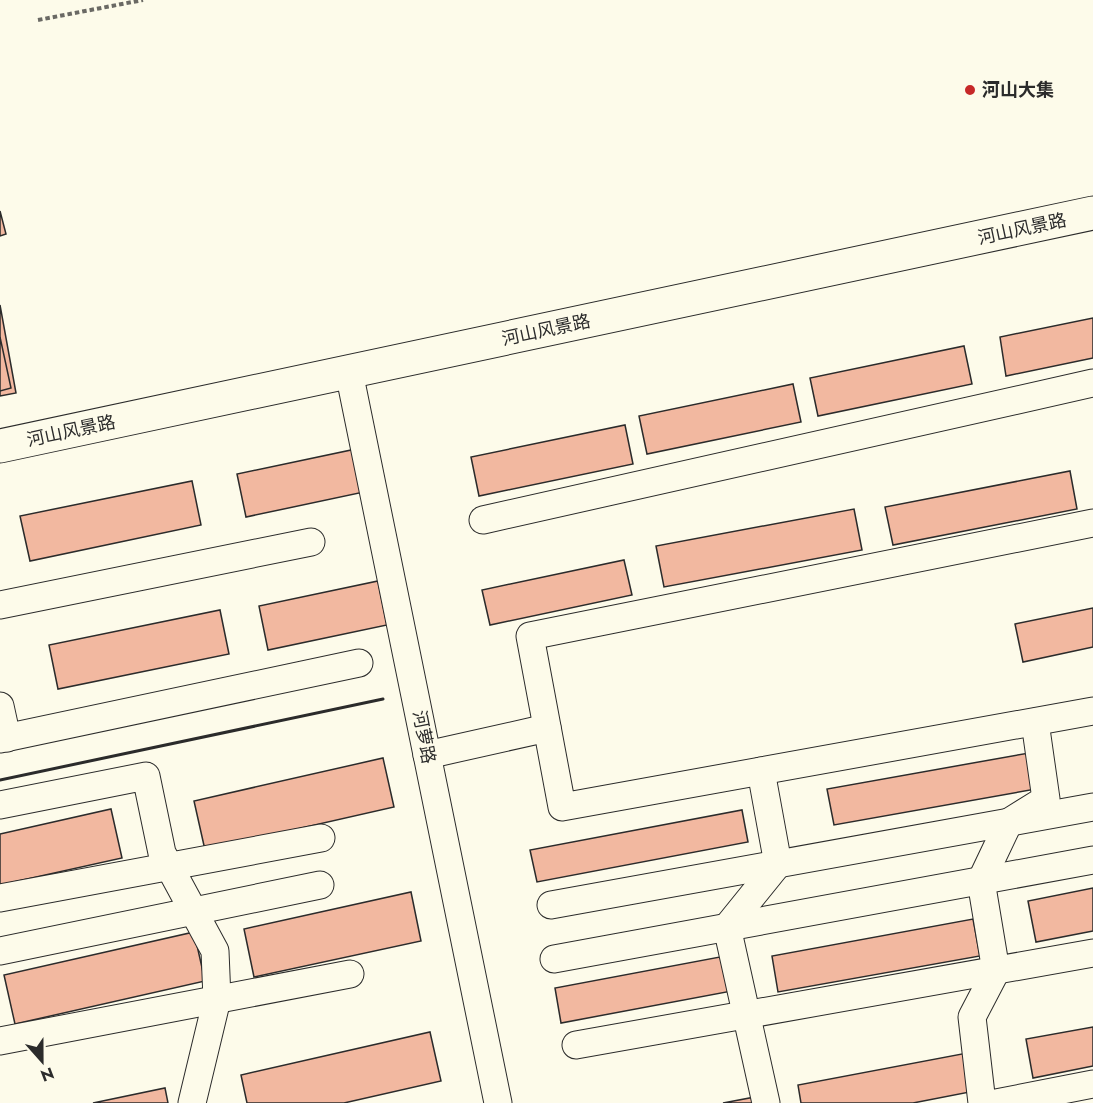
<svg xmlns="http://www.w3.org/2000/svg" width="1093" height="1103" font-family="Jost,'Noto Sans SC',sans-serif">
	<style>
		.building { fill: #f2b8a0; stroke: #2b2b2b; stroke-width: 1.5 }
		.lines { fill: none; stroke-linecap: round; stroke-linejoin: round }
		.minor-casing { stroke: #2b2b2b; stroke-width: 29 }
		.major-casing { stroke: #2b2b2b; stroke-width: 35 }
		.path { stroke: #6a6964; stroke-width: 4; stroke-dasharray: 4.5 3; stroke-linecap: butt }
		.minor { stroke: #fdfbea; stroke-width: 27 }
		.major { stroke: #fdfbea; stroke-width: 33 }
		.wall { stroke: #2b2b2b; stroke-width: 3 }
		.poi-dot { fill: #c62828; stroke: #fdfbea; stroke-width: 2 }
		.labels { text-anchor: middle; stroke-width: 4.5; stroke-linejoin: round; paint-order: stroke }
		.poi-label { font-size: 18px; font-weight: bold; fill: #2b2b2b; stroke: #fdfbea; text-anchor: start }
		.street-label { font-size: 18px; fill: #2b2b2b; stroke: #fdfbea }
	</style>
	<rect width="100%" height="100%" fill="#fdfbea"/>
	<g class="building">
		<path d="M0,211l6,23 -6,2z"/>
		<path d="M0,305l16,88 -16,3z"/>
		<path d="M1093,318v40l-87,18 -6,-39z"/>
		<path d="M0,337l11,51 -11,3z"/>
		<path d="M964,346l8,38 -154,32 -8,-38z"/>
		<path d="M793,384l8,38 -154,32 -8,-38z"/>
		<path d="M625,425l8,39 -154,32 -8,-39z"/>
		<path d="M356,449l8,43 -118,25 -9,-43z"/>
		<path d="M1070,471l7,38 -184,36 -8,-38z"/>
		<path d="M192,481l9,44 -171,36 -10,-45z"/>
		<path d="M854,509l8,41 -198,37 -8,-41z"/>
		<path d="M624,560l8,35 -142,30 -8,-35z"/>
		<path d="M378,581l9,44 -119,25 -9,-44z"/>
		<path d="M1093,608v39l-70,15 -8,-38z"/>
		<path d="M220,610l9,44 -171,35 -9,-44z"/>
		<path d="M1029,753l7,36 -202,36 -7,-36z"/>
		<path d="M383,758l11,49 -189,43 -11,-49z"/>
		<path d="M111,809l11,49 -122,27v-51z"/>
		<path d="M742,810l6,32 -211,40 -7,-32z"/>
		<path d="M1093,888v43l-57,11 -8,-41z"/>
		<path d="M411,892l10,49 -167,36 -10,-48z"/>
		<path d="M973,919l7,37 -202,36 -6,-36z"/>
		<path d="M194,932l11,49 -190,43 -11,-49z"/>
		<path d="M725,956l7,35 -171,32 -6,-35z"/>
		<path d="M1093,1027v39l-60,12 -7,-39z"/>
		<path d="M430,1032l11,49 -97,22h-97l-6,-28z"/>
		<path d="M967,1053l8,38 -62,12h-112l-3,-18z"/>
		<path d="M165,1088l3,15h-75z"/>
		<path d="M755,1097l1,6h-33z"/>
	</g>
	<g class="lines">
		<g class="minor-casing">
			<g id="minor">
				<path d="M349,372l149,731"/>
				<path d="M483,520l610,-137"/>
				<path d="M1093,523l-563,113 32,171 531,-96"/>
				<path d="M0,605l311,-63"/>
				<path d="M0,706l7,32"/>
				<path d="M0,739l359,-76"/>
				<path d="M427,755l120,-27"/>
				<path d="M761,771l17,93 -51,63 39,176"/>
				<path d="M0,805l146,-29 16,77 53,98 2,48 -25,104"/>
				<path d="M0,898l321,-60"/>
				<path d="M551,905l542,-98"/>
				<path d="M0,951l320,-66"/>
				<path d="M554,959l539,-99"/>
				<path d="M0,1041l350,-67"/>
				<path d="M576,1045l517,-92"/>
				<path d="M982,1103l-10,-86 24,-46 -15,-90 28,-59 37,-23 -11,-77"/>
				<path d="M996,1103l97,-19"/>
			</g>
		</g>
		<g class="major-casing">
			<path id="major" d="M0,446l1093,-233"/>
		</g>
		<path class="path" d="M38,20l105,-20"/>
		<use href="#minor" class="minor"/>
		<use href="#major" class="major"/>
		<path class="wall" d="M0,780l383,-81"/>
	</g>
	<circle class="poi-dot" cx="970" cy="90" r="6"/>
	<g class="labels">
		<g class="poi-label">
			<text x="982" y="96">河山大集</text>
		</g>
		<g class="street-label">
			<text transform="translate(1022 229) rotate(-12)" y="6">河山风景路</text>
			<text transform="translate(546 330) rotate(-12)" y="6">河山风景路</text>
			<text transform="translate(71 431) rotate(-12)" y="6">河山风景路</text>
			<text transform="translate(424 737) rotate(79)" y="6">河萝路</text>
		</g>
	</g>
	<g transform="translate(42 1061) rotate(159)" stroke="#fdfbea" stroke-width="4.5" paint-order="stroke">
	<path d="M0-4.5L10 22L0 15L-10 22Z" fill="#2b2b2b"/>
	<text y="-9" font-size="16" font-weight="bold" text-anchor="middle" fill="#2b2b2b">N</text>
	</g>
</svg>
